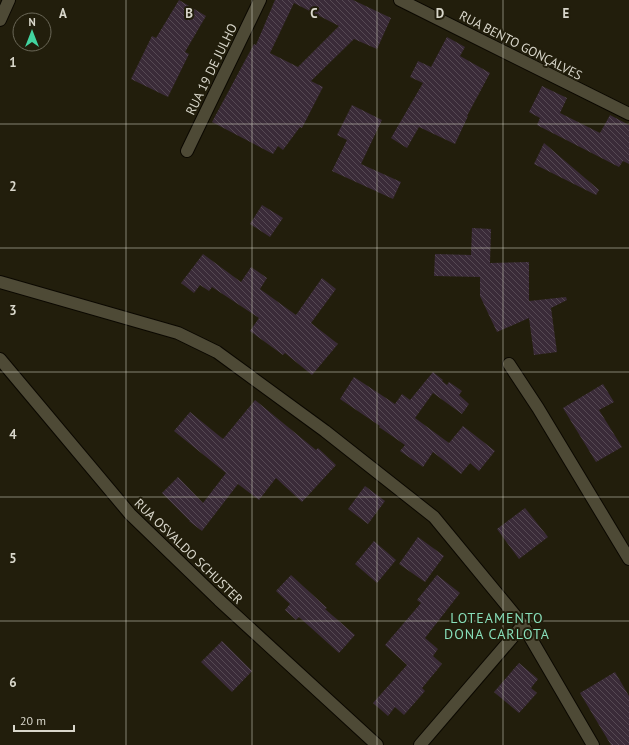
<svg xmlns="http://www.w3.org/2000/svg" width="629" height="745" font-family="'PT Sans',sans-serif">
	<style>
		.building { fill: url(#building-back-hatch); fill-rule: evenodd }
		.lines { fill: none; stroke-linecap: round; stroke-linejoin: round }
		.street-casing { stroke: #0b0800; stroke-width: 14 }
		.street { stroke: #4e4a36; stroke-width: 12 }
		.grid { fill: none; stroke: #d9d7cb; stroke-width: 1; stroke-opacity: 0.55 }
		.labels { text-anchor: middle; stroke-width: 4; stroke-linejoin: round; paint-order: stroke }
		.street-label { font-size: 13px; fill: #d9d7cb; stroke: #221e0c }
		.neighbourhood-label { font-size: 14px; letter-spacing: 1px; fill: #88dfba; stroke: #221e0c }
		.grid-label { font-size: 13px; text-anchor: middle; font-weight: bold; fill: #d9d7cb; stroke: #221e0c; stroke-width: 4; stroke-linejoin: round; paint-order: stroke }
	</style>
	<defs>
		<pattern id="building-back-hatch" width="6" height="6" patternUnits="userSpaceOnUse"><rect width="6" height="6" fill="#3a2b38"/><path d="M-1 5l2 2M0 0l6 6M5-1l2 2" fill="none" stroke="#564953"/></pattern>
	</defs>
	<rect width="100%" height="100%" fill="#221e0c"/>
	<g class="building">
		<path d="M179,0l27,16 -21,36 4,2 -21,43 -37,-18 21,-43 4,2z"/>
		<path d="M275,0h78l38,18 -14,31 -23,-10 -43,42 12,6 -21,41 -2,-1 -17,23 -5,-4 -5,8 -61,-32 42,-78 2,1zM294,3l45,23 -41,41 -28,-14z"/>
		<path d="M447,37l18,10 -5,9 30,17 -23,43h1l-13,28 -36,-17 -12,21 -16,-10 32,-55 -13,-6 8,-16 13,6z"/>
		<path d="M542,86l25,12 -7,15 40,20 10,-18 19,10v39l-6,-3 -4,6 -82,-42 3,-7 -11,-6z"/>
		<path d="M352,105l30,15 -21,44 40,18 -8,17 -61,-28 15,-31 -10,-5z"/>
		<path d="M544,143l55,47 -3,5 -62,-31z"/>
		<path d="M262,205l21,13 -13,19 -20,-13z"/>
		<path d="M472,228l19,1 -1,34 39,-1v39l37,-4 1,3 -16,8 6,44 -23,3 -5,-37 -32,14 -17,-36v-19l-46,-1 1,-22 36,1z"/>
		<path d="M203,254l38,28 10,-15 16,11 -7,11 36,26 26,-37 14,11 -25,34 27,21 -26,31 -27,-22 -2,2 -33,-24 9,-13 -47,-31 -3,4 -9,-6 -6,8 -13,-10z"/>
		<path d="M433,372l10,8 -1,1 5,4 2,-3 13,9 -3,4 10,9 -7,10 -29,-21 -18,25 34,25 14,-17 32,25 -16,20 -9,-8 -9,11 -28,-22 -10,15 -23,-16 5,-6 -26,-18 1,-1 -40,-27 14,-22 41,27 7,-10 8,6z"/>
		<path d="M603,384l11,18 -15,8 23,37 -26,15 -33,-54z"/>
		<path d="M255,400l61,50 2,-2 18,17 -34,37 -26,-24 -17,22 -21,-16 -36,47 -13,-10h1l-28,-28 16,-16 25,26 23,-30 -52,-42 16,-19 33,27z"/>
		<path d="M365,486l20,15 -17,23 -20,-15z"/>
		<path d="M525,508l23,29 -29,22 -22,-30z"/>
		<path d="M418,537l26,19 -19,26 -26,-18z"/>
		<path d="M374,541l22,19 -19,23 -22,-19z"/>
		<path d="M291,575l36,33 -2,1 30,26 -16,18 -40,-36 -3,3 -11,-10 5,-6 -14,-13z"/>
		<path d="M437,575l23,18 -35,45 13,11 -5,7 9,8 -20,24 3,3 -21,24 -9,-8 -7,9 -15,-13 34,-38 -22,-20 36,-42 -4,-3z"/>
		<path d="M222,641l30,30 -20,21 -31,-30z"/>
		<path d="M519,663l19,16 -7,9 6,5 -18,20 -25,-21z"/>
		<path d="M615,672l14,24v49h-18l-31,-52z"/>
	</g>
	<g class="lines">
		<g class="street-casing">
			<g id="street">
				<path d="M400,0l229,114"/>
				<path d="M0,20l9,-20"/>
				<path d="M187,151l73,-151"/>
				<path d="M0,282l178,51 39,19 108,79 109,86 89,108 70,120"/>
				<path d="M0,359l130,155 89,86 158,145"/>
				<path d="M509,364l29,44 91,151"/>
				<path d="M420,745l103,-120"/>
			</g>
		</g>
		<use href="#street" class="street"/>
	</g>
	<path class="grid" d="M126,0v745M252,0v745M377,0v745M503,0v745M0,124h629M0,248h629M0,372h629M0,497h629M0,621h629"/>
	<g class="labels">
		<g class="street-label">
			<text transform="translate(521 45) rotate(27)" y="5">RUA BENTO GONÇALVES</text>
			<text transform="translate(211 69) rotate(-64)" y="5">RUA 19 DE JULHO</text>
			<text transform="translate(189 551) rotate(44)" y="5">RUA OSVALDO SCHUSTER</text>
		</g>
		<g class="neighbourhood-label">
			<text x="497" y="623">LOTEAMENTO<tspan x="497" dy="16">DONA CARLOTA</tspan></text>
		</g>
	</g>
	<g class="grid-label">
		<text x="63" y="18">A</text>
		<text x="189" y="18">B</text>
		<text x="314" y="18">C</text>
		<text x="440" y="18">D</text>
		<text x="566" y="18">E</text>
		<text x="13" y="67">1</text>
		<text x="13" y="191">2</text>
		<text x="13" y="315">3</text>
		<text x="13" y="439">4</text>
		<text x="13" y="563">5</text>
		<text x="13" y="687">6</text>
	</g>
	<g transform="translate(32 32)"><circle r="19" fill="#221e0c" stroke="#6b6858"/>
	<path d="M0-3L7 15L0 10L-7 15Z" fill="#42d4a0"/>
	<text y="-6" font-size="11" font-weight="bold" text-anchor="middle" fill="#d9d7cb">N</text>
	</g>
	<path d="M14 725v6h60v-6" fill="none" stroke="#d9d7cb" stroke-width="2"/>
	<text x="20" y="725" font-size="12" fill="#d9d7cb" stroke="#221e0c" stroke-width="3" paint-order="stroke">20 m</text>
</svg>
